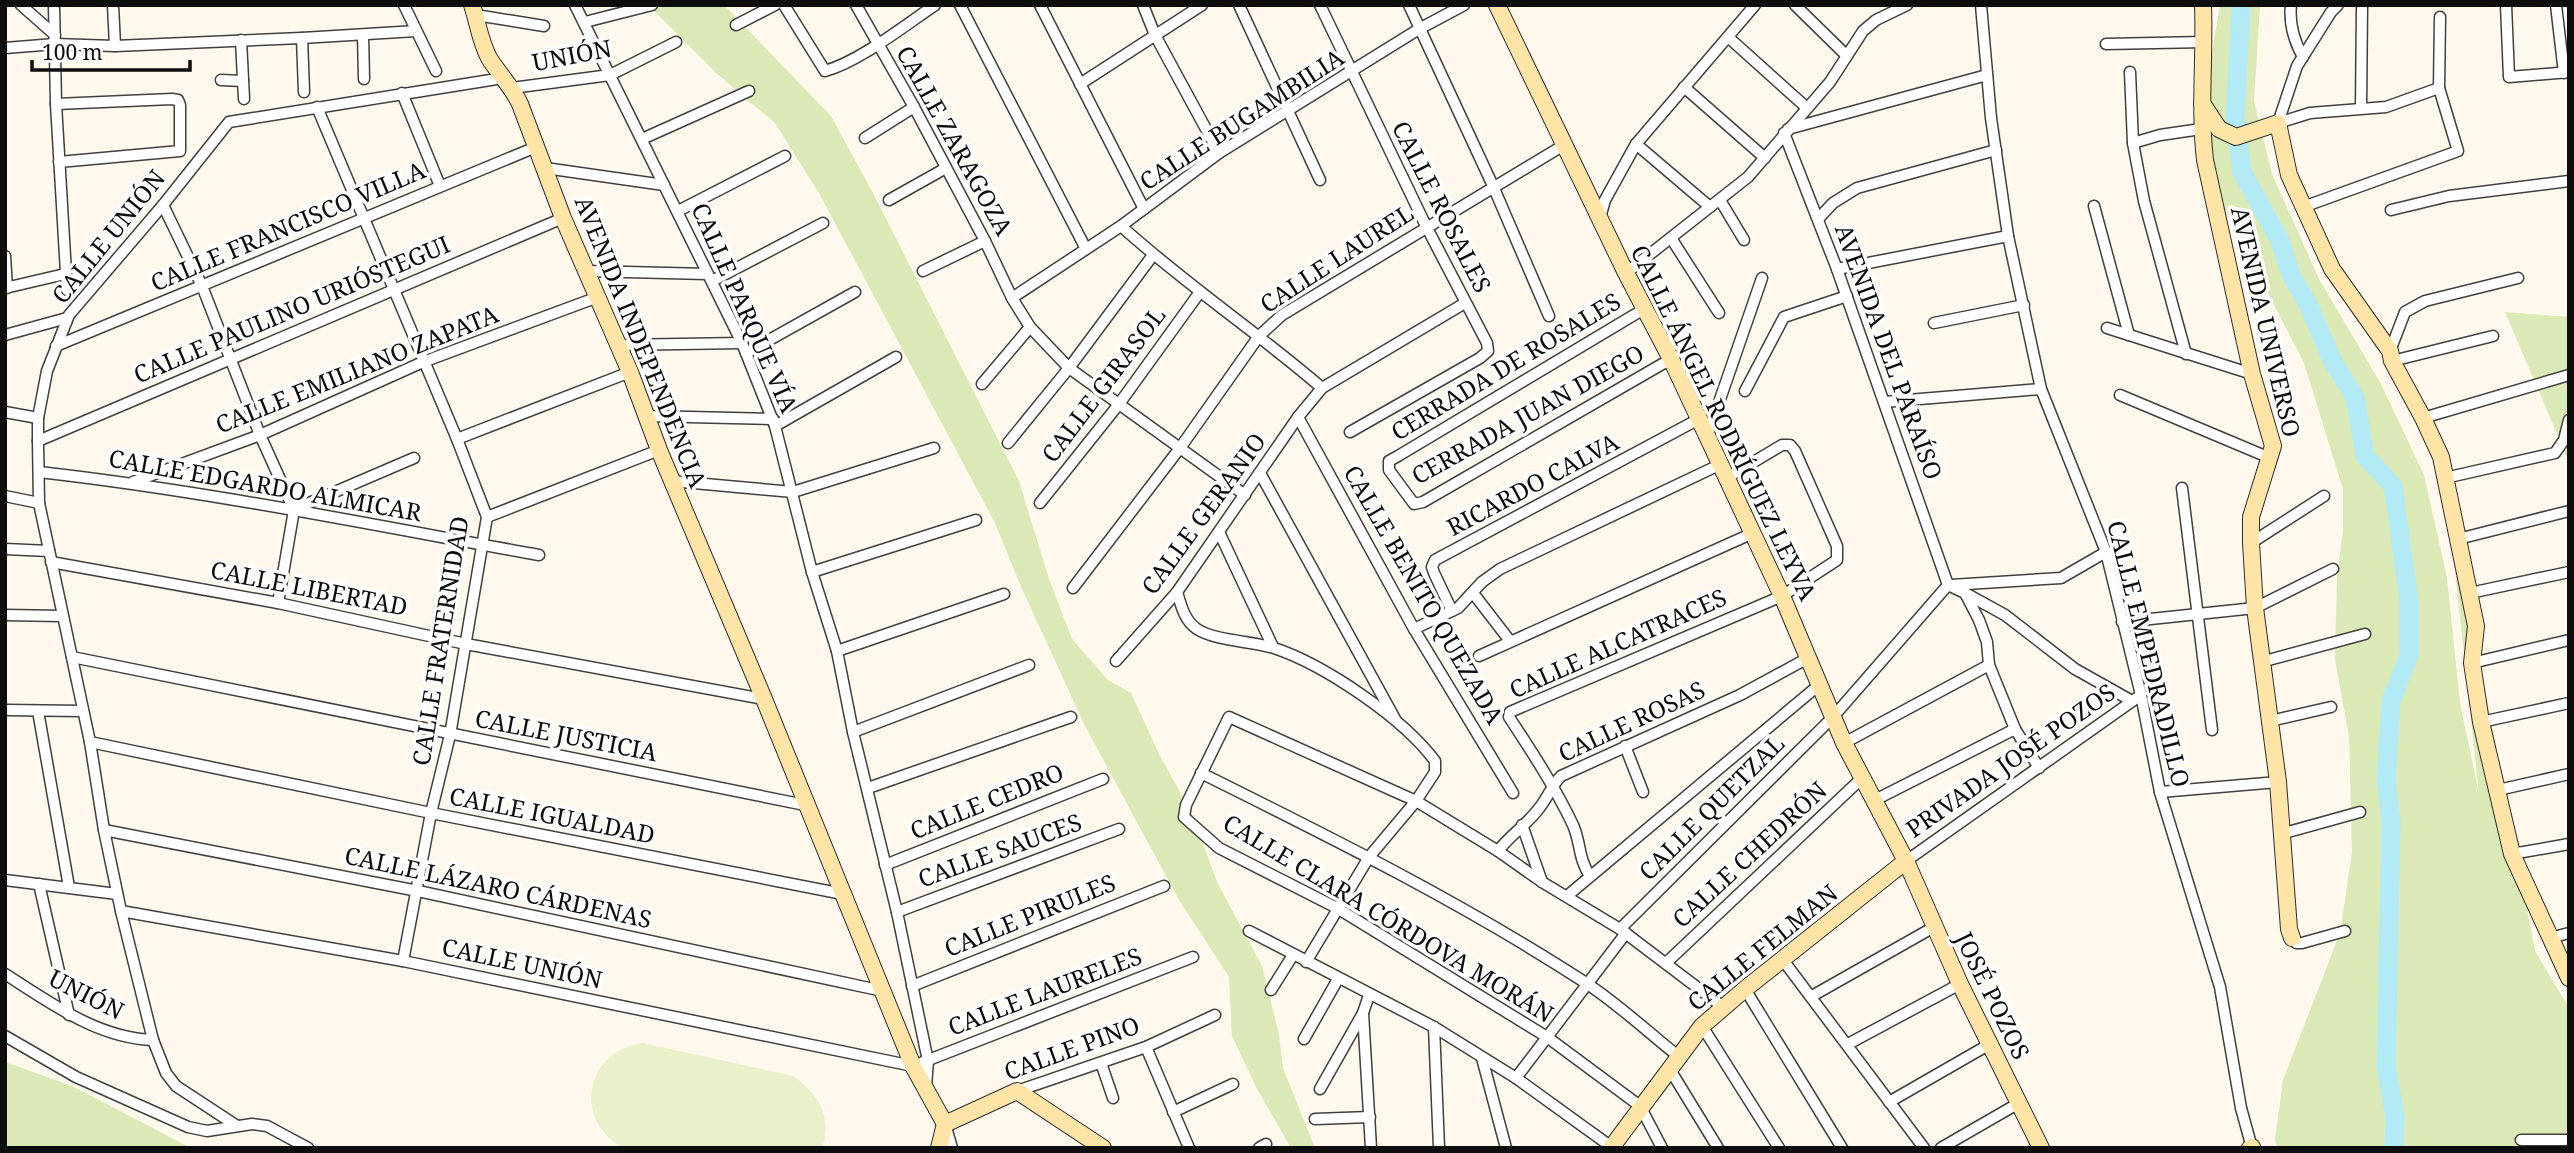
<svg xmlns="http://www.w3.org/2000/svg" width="2574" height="1153" font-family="'Noto Serif',serif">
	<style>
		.grass { fill: #dbe9b7 }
		.pitch { fill: #eaf0c9 }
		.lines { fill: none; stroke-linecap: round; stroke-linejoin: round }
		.river { stroke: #b2eaf6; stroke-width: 19 }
		.street-casing { stroke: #404040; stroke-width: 13 }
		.secondary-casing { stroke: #2f2f2f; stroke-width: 18 }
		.street { stroke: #fff; stroke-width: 10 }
		.secondary { stroke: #ffe4a8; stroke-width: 16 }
		.labels { text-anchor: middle; stroke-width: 7; stroke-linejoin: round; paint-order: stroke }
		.street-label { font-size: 24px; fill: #0d0d0d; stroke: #fff }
	</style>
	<rect width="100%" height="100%" fill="#fff8ed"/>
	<g class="grass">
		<path d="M648,5h76l107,111 43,79 145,286 30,98 23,60 36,41 23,13 28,61 34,62 24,66 45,84 17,69 4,33 32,80h-24l-34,-59 -25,-53 -3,-59 -50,-77 -94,-174 -63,-137 -27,-66 -175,-328 -45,-72 -60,-51z"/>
		<path d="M2220,5h40l-6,96 18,73 47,105 62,105 43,91 23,103 13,125 19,91 -34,-316 90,473 34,57v140h-292l-2,-9 8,-59 57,-147 12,-81 -3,-116 -14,-76 2,-84 6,-46v-41l-39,-126 -91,-177 -4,-115z"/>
		<path d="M2505,312l64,5v145z"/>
		<path d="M5,1062l67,24 119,62h-186z"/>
	</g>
	<path class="pitch" d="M643,1043l150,33c25,17 40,41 29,72h-199c-51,-29 -38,-97 20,-105z"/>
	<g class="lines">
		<path class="river" d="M2241,5l-6,113 7,54 38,69 11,34 16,27 26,60 22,35 10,59 28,30 16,115v54l-18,46 -5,79 5,41 -5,245 9,51 -1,31"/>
		<g class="street-casing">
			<g id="street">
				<path d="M21,5l34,30"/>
				<path d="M54,5l2,99 11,186"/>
				<path d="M113,5l2,41"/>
				<path d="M404,5l32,66"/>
				<path d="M575,5l167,338 33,83 37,146 25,79 16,81 44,180 31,149 -2,25"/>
				<path d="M784,5l41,66c35,-10 79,-45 110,-66"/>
				<path d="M856,5l58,102 71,134 27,57 18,29 39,41 176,127"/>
				<path d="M960,5l126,244"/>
				<path d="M1040,5l104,204"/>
				<path d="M1143,5l12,30 64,118"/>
				<path d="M1239,5l81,175"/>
				<path d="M1320,5l106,221 61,117 1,8 -8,7 -130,74"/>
				<path d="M1409,5l84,181 56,130"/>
				<path d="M1795,5l52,51"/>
				<path d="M1981,5l10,113 17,118 33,153 65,163 35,143 19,97 60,195 21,121 11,40"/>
				<path d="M2291,5c-2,18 3,36 12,52"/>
				<path d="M2506,5l3,72 60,-5"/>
				<path d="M2556,5l8,68"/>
				<path d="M476,15l68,11"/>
				<path d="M585,22l67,-17"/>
				<path d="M736,25l39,-20"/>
				<path d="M363,35l1,44"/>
				<path d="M1728,37l79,71"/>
				<path d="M302,38l2,54"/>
				<path d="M241,40l3,59"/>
				<path d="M2106,44l98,-2"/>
				<path d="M5,48l50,-4 60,2 187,-8 114,-7"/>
				<path d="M2130,72l3,71 11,58 42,153"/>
				<path d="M221,80l22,1"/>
				<path d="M1080,84l122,-79"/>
				<path d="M1684,87l81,71"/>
				<path d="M512,88l98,-13 66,-33"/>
				<path d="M402,93l38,93"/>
				<path d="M56,104l116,-5 6,1 2,5v46l-121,11"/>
				<path d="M317,107l140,332 30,78 -37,218 -19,78 -28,148"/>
				<path d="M2361,108l1,-103"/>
				<path d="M2278,123l32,-10 76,-6 53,-19"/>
				<path d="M2278,123l19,-57 34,-54 7,-7"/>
				<path d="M1788,129l199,-54"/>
				<path d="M1784,133l53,136 111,316"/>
				<path d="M865,138l49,-31"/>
				<path d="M642,139l107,-48"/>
				<path d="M2133,143l27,-8 41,-6"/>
				<path d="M1636,144l74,63"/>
				<path d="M545,168l119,17"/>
				<path d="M889,200l57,-32"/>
				<path d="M1720,200l24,40"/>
				<path d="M163,205l39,81 58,149 34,75 -16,93"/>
				<path d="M2094,206l35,129"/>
				<path d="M2303,207l155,-56 -19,-63 1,-71"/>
				<path d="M2391,210l58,-14 120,-15"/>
				<path d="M678,211l107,-55"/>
				<path d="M1600,218l5,-18 31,-56 119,-139"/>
				<path d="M1818,219l15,-16 24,-15 139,-38"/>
				<path d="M1121,226c64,58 136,106 201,162"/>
				<path d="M1671,238l48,75"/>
				<path d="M5,256l2,32"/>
				<path d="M1837,269l171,-33"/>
				<path d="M586,271l121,3"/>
				<path d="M923,271l62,-30"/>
				<path d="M1626,273l122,-96 82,-95 33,-51 13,-11 31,-15"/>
				<path d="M712,281l111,-58"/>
				<path d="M5,288l60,-14"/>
				<path d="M1012,298l109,-72 98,-73 200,-124 45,-24"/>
				<path d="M1644,309l-246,147 -9,5v9l25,34 9,-2 248,-143"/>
				<path d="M1934,323l90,-18"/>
				<path d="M2107,328l145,46"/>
				<path d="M5,335l62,-17"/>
				<path d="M618,345l124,-2"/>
				<path d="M56,346l480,-199"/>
				<path d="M2390,351l15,-39 20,-11 93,-23"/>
				<path d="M746,353l109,-61"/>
				<path d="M2392,361l101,-25"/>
				<path d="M982,384l48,-57"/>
				<path d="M1745,391l39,-74 63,-21"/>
				<path d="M2120,395l150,63"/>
				<path d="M1884,402l157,-13"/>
				<path d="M5,412l33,6"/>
				<path d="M646,416l127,3"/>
				<path d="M1298,417l116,212 99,164"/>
				<path d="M2423,418l146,-43"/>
				<path d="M775,426l121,-69"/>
				<path d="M1707,437l55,-159"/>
				<path d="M457,439l173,-67"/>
				<path d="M38,441l525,-223"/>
				<path d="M1008,443l61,-75 84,-113"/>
				<path d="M39,472c168,19 334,53 500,83"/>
				<path d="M1260,473l135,246"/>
				<path d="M2445,478l110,-25 9,-13 5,-20"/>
				<path d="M672,481l121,11 141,-44"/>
				<path d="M133,482l127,-47 163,-73 175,-65"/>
				<path d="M2182,488l30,242"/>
				<path d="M5,496l34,7"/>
				<path d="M1040,503l79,-99 81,-112"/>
				<path d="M295,509l119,-51"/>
				<path d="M487,517l172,-67"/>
				<path d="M1219,532l54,115"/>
				<path d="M2458,539l111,-28"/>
				<path d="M2251,543l73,-47"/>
				<path d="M5,549l44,2"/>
				<path d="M51,562l227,41 188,41 298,55"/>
				<path d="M812,572l164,-52"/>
				<path d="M1948,585l17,8 14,27 8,22 2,23 26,64 24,39"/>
				<path d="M1951,585l110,-7 45,-26"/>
				<path d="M1073,588l107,-140 79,-112 23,-21 282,-170"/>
				<path d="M1177,592c4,13 7,28 20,37 18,12 55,12 77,19 51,17 129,70 161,113v11l-19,29 -47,56 -63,105"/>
				<path d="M1473,593l37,48"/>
				<path d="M1965,593l40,22 70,54 57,32"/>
				<path d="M2470,593l99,-21"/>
				<path d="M1452,611l-18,-38 -2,-6 3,-7 264,-141"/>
				<path d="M5,615l57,1"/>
				<path d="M2122,622l133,-14 78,-39"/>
				<path d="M1414,629l44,-21 24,-26 18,-13 219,-104"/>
				<path d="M837,651l167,-57"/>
				<path d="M1479,656l274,-123"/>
				<path d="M72,657l733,148"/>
				<path d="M1116,661l61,-69 121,-175 24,-29 143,-85"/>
				<path d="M2261,662l104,-28"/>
				<path d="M2472,663l97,-23"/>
				<path d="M5,710l77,1"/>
				<path d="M38,711l31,176"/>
				<path d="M2270,721l61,-14"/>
				<path d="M2481,722l88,-19"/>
				<path d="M853,732l176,-67"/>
				<path d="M90,742l341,71 412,81"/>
				<path d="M1844,743l145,-78"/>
				<path d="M1625,746l18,46"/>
				<path d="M1201,773c131,65 262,130 385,210 32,21 62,49 92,73"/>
				<path d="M868,788l203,-71"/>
				<path d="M2498,790l71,-16"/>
				<path d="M2160,792l118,-10"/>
				<path d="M1873,801l142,-72"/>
				<path d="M1522,825l20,57"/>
				<path d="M104,830l314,61 465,100"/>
				<path d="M2281,834l79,-22"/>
				<path d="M1498,851c12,-16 30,-27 42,-44 8,-10 12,-22 21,-31l179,-81 68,-37"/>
				<path d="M2512,854l57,-10"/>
				<path d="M1906,861l235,-166"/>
				<path d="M885,865l218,-86"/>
				<path d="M1590,876c-12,-18 -9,-33 -17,-51 -18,-38 -41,-73 -64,-108l1,-5 272,-116 55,-36v-14l-42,-95 -5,-6h-8l-57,34"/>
				<path d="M5,880l112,14"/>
				<path d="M39,884l30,131"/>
				<path d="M1567,896l252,-211"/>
				<path d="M121,911l282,50 510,105 280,-109"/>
				<path d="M897,912l222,-83"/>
				<path d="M1620,929l213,-212 115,-132"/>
				<path d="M1249,931l185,96 82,51 97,70"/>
				<path d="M2292,938l4,5h6l43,-12"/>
				<path d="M2550,938l19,-5"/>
				<path d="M1783,960l141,188"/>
				<path d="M1666,963l196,-185"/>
				<path d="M5,974c46,29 92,64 148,66"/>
				<path d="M912,986l252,-100"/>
				<path d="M1745,989l97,159"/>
				<path d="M1271,990l22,-35"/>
				<path d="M1369,995l-6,18 8,135"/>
				<path d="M1812,996l122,-69"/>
				<path d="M1702,1026l77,122"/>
				<path d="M1434,1027l5,121"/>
				<path d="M5,1036l71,41 112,50 19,4 45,-7 15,2 41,22"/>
				<path d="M1304,1039l34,-60"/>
				<path d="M1848,1044l112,-60"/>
				<path d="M1146,1047l43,101"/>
				<path d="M1482,1058l24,90"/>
				<path d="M1101,1063l12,35"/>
				<path d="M1669,1068l49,80"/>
				<path d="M1516,1078l110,-145"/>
				<path d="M1320,1089l43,-76"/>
				<path d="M1017,1091l129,-44 69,-32"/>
				<path d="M1889,1102l101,-58"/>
				<path d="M1173,1112l60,-28"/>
				<path d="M1315,1119l55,-2"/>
				<path d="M237,1126l-61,-40 -10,-13 -13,-33 -32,-129 -17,-81 -14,-88 -51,-239 -1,-62v-23l9,-47 22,-56 94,-110 66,-83 274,-44"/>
				<path d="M946,1127l6,21"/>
				<path d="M2521,1140h48"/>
				<path d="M1259,1148l7,-4"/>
				<path d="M1662,1148l-22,-42 -93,-69 -210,-129 -118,-60 -35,-31 2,-12 43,-88 187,84 82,50 44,31 78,47 103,78"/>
				<path d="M1941,1148l78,-45"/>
			</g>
		</g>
		<g class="secondary-casing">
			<g id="secondary">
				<path d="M472,5c6,18 8,36 17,53 10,16 23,29 31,46l43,114 67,154 29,78 105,249 149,367 32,58"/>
				<path d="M1497,5l129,268 45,86 111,237 62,147 62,118 54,123 81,164"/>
				<path d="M2203,5c2,52 -4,104 2,155l47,214 21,72 -22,71v26l4,65 23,174 11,147 3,9"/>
				<path d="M2202,103l17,26 17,8 42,-14 11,52 43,94 58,82 2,10 31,57 18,39 35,169 -4,37 9,59 31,132 57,124"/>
				<path d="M945,1124l72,-33 86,57"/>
				<path d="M939,1148l6,-24"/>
				<path d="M1611,1148l91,-122 43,-37 161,-128"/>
				<path d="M2250,1148l2,-1"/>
			</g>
		</g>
		<use href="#street" class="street"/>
		<use href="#secondary" class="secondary"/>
	</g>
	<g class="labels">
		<g class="street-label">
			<text transform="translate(572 56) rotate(-11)" y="8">UNIÓN</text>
			<text transform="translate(1242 120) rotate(-33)" y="8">CALLE BUGAMBILIA</text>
			<text transform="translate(954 141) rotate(61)" y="8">CALLE ZARAGOZA</text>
			<text transform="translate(1441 207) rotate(63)" y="8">CALLE ROSALES</text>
			<text transform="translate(288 227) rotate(-23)" y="8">CALLE FRANCISCO VILLA</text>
			<text transform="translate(109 237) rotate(-51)" y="8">CALLE UNIÓN</text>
			<text transform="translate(1337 259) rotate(-33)" y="8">CALLE LAUREL</text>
			<text transform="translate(744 308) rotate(66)" y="8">CALLE PARQUE VÍA</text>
			<text transform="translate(292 310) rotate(-23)" y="8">CALLE PAULINO URIÓSTEGUI</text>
			<text transform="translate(2265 322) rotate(77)" y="8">AVENIDA UNIVERSO</text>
			<text transform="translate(640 342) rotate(68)" y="8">AVENIDA INDEPENDENCIA</text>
			<text transform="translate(1888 352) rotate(70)" y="8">AVENIDA DEL PARAÍSO</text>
			<text transform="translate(1506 367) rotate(-31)" y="8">CERRADA DE ROSALES</text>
			<text transform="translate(357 370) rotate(-22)" y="8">CALLE EMILIANO ZAPATA</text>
			<text transform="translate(1104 385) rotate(-53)" y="8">CALLE GIRASOL</text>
			<text transform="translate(1528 415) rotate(-29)" y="8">CERRADA JUAN DIEGO</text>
			<text transform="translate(1723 423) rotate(64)" y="8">CALLE ÁNGEL RODRÍGUEZ LEYVA</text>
			<text transform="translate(1533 485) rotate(-28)" y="8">RICARDO CALVA</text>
			<text transform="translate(265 486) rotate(10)" y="8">CALLE EDGARDO ALMICAR</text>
			<text transform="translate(1204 514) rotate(-54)" y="8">CALLE GERANIO</text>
			<text transform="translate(309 589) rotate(11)" y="8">CALLE LIBERTAD</text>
			<text transform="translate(1423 595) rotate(60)" y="8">CALLE BENITO QUEZADA</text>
			<text transform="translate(441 641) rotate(-81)" y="8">CALLE FRATERNIDAD</text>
			<text transform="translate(1618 644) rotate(-24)" y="8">CALLE ALCATRACES</text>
			<text transform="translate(2148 654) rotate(76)" y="8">CALLE EMPEDRADILLO</text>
			<text transform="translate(1632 722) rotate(-25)" y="8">CALLE ROSAS</text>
			<text transform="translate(566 736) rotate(11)" y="8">CALLE JUSTICIA</text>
			<text transform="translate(2011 761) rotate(-35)" y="8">PRIVADA JOSÉ POZOS</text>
			<text transform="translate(987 802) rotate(-22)" y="8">CALLE CEDRO</text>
			<text transform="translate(1712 808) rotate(-45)" y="8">CALLE QUETZAL</text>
			<text transform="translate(552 816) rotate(11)" y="8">CALLE IGUALDAD</text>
			<text transform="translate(1000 851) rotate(-20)" y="8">CALLE SAUCES</text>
			<text transform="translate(1750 855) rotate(-43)" y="8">CALLE CHEDRÓN</text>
			<text transform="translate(498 888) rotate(12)" y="8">CALLE LÁZARO CÁRDENAS</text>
			<text transform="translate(1030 916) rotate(-22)" y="8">CALLE PIRULES</text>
			<text transform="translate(1388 919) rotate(31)" y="8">CALLE CLARA CÓRDOVA MORÁN</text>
			<text transform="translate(1763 948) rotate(-39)" y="8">CALLE FELMAN</text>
			<text transform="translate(522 964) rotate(12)" y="8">CALLE UNIÓN</text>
			<text transform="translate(1045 992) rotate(-21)" y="8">CALLE LAURELES</text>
			<text transform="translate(86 995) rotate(27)" y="8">UNIÓN</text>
			<text transform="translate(1992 996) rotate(64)" y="8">JOSÉ POZOS</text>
			<text transform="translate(1072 1049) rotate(-20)" y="8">CALLE PINO</text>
		</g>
	</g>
	<rect width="2574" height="1153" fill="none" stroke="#0d0d0d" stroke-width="14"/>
	<path d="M32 60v10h158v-10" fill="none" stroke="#0d0d0d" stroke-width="3.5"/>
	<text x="42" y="60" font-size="21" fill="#0d0d0d" stroke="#ffffff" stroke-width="5" paint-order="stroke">100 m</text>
</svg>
